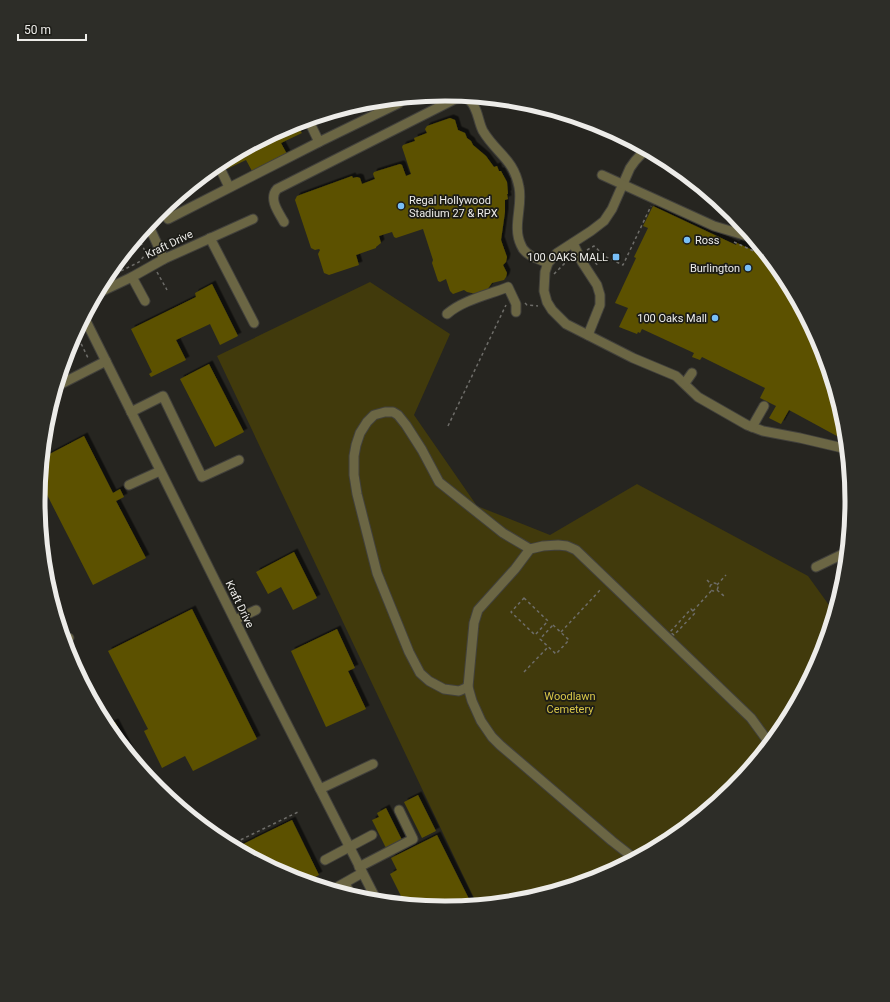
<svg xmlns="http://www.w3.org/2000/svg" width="890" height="1002" font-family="Roboto,sans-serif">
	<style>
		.green { fill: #413a0c }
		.building { fill: #5b5100; filter: url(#shadow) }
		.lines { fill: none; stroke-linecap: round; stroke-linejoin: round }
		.minor-casing { stroke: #42413c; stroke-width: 11 }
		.path { stroke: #6e6d69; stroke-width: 1.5; stroke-dasharray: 3 3; stroke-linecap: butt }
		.minor { stroke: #6b6644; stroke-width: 9 }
		.poi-dot { fill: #78bff7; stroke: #1c1c17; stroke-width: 1.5 }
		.labels { text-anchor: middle; stroke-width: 3.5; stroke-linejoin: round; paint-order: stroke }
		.poi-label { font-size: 11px; fill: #edece9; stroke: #1c1c17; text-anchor: end }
		.street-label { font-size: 11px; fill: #edece9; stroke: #1c1c17 }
		.park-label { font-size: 11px; fill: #d8c648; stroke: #1c1c17 }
		.rim { fill: none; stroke: #edece9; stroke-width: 5 }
	</style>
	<defs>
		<filter id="shadow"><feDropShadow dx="3.5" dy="-3.5" stdDeviation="0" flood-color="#0009"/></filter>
	</defs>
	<rect width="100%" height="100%" fill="#262520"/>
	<path class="green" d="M370,282l80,52 -36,81 63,91 73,29 87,-51 171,92 26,36 -13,45 -38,70 -50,62 -62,51 -70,37 -77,23 -47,5 -260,-549z"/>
	<g class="building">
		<path d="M450,118l5,2 3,10 7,3 2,5 4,3 2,4 13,11 8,11 3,-1 2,5h2l6,11 1,12h-1l1,5 -3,1v12l-4,28 6,17 -1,5 -3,3 4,8 -1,4 -2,3 -12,3 -5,7 -11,4 -9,-2 -3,-2 -11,4 -3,-3 -4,-12 -6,3 -2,-1 -6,-18 1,-3 -10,-31 -27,9 -2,-1 -2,-5 -13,4 2,7 -5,4v1l-20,7 3,10 -30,10 -5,-2 -6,-19 2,-4 -1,-1 -4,1 -4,-2 -16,-48 2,-4 55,-20 1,2 4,-1 3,1 2,6 13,-5 -2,-5 1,-2 26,-8 2,1 4,11 5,-2 -9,-27 1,-2 12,-4 -1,-3 13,-5 -2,-4 2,-3z"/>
		<path d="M295,123l7,10 -21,10 6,11 -35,17 -6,-11 -19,9 -4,-9z"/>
		<path d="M653,206l83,39 1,-2 31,14 16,18 37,70 23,77 2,19 -57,-31 -8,14 -12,-6 7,-12 -16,-8 5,-10 -63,-31 -2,3 -8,-3 2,-4 -52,-24 -2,4 -2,-1 -1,2 -18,-7 9,-19 -13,-5 21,-45 -2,-1 14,-29 -5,-2z"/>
		<path d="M212,284l26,52 -18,9 -10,-21 -34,16 10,20 -35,17 -2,-3 3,-2 -21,-43 65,-32 -1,-4z"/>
		<path d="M209,364l35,68 -29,15 -35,-68z"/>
		<path d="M84,436l29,57 7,-4 4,8 -8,4 30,57 -53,27 -53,-104 2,-23z"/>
		<path d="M294,552l23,46 -24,12 -12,-23 -13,7 -12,-22z"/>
		<path d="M53,600l7,15 -3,1 -5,-15z"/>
		<path d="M192,609l65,130 -64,32 -8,-15 -23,12 -18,-37 4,-2 -40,-78z"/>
		<path d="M337,629l18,39 -7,3 18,38 -40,18 -35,-76z"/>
		<path d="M109,722l1,2 5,-2 19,37 -28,-32 -1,-3z"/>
		<path d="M418,795l18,36 -14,7 -18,-36z"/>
		<path d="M386,808l16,32 -16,8 -14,-28 7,-3 -2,-4z"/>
		<path d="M292,820l27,55 -13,7 -17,-5 -54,-29z"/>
		<path d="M437,835l35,70 -27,3 -40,-4 -15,-30 7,-4 -6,-12z"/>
	</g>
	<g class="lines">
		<g class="minor-casing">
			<g id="minor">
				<path d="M308,119l11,23 80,-39 3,-5"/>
				<path d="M646,149l-11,12 -5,7 -18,41 -8,12 -13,10 -34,22 -9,10 -3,9 -1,19 3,11 5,8 14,14 67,34 43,18 22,21 49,28 16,6 37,7 47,11"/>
				<path d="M218,164l11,23"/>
				<path d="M602,175l112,51 40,12"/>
				<path d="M163,208l5,11 151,-77"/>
				<path d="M284,222c-5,-9 -16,-23 -7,-33l178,-90c5,-1 10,-2 14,1 9,7 9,22 14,31 13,22 31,28 36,56 4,19 -7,40 2,58 4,11 18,14 27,18"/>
				<path d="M148,224l16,35"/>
				<path d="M210,238l44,85"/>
				<path d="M573,243l9,19 15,23 3,10v10l-12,30"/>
				<path d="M132,277l13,24"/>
				<path d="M96,294l36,-17 32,-18 89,-40"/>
				<path d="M447,314c16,-14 41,-19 61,-27l8,17v8"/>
				<path d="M84,317l179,360 114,224"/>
				<path d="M685,383l7,-10"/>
				<path d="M57,386l49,-25"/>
				<path d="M131,412l32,-16 39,81 37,-17"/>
				<path d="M752,427l12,-21"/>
				<path d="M129,485l31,-14"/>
				<path d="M816,567l31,-15"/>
				<path d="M235,620l21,-10"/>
				<path d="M64,640l5,-2"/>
				<path d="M468,687l-9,4 -15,-2 -15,-8 -9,-8 -11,-21 -32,-79 -20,-79 -3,-19v-19l2,-11 4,-12 7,-11 7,-7 11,-3h8l5,3 8,10 16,25 17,32 64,51 27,16"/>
				<path d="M320,789l53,-25"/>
				<path d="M635,859l-23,-18 -112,-96 -8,-8 -11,-16 -9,-20 -4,-14 6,-64 4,-13 37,-41 15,-20 13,-3 15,-1 9,1 9,4 175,168 19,26"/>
				<path d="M325,860l47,-25"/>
				<path d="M359,867l54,-28 -14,-29"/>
				<path d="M345,883l6,13"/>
				<path d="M332,890l30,-17"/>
			</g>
		</g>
		<g class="path">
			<path d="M138,237l9,18"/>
			<path d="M734,242l37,17"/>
			<path d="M587,250l7,-4 12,11 17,8 28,-59"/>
			<path d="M588,253l10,13"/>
			<path d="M157,272l10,18"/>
			<path d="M554,274l16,-16"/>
			<path d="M105,279l34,-17 6,-7 6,-3"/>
			<path d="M525,303l2,2 11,1"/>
			<path d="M76,333l13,27"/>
			<path d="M448,426l58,-121"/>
			<path d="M707,580l5,5"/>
			<circle cx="714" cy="587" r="4"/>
			<path d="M717,585l9,-10"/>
			<path d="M717,590l7,6"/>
			<path d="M524,598l24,23 -13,14 -24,-23z"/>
			<path d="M691,609l4,4 -21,22 -4,-3z"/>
			<path d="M693,611l19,-21"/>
			<path d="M553,625l16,15 -13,14 -16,-15z"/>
			<path d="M561,632l41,-44"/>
			<path d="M524,672l24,-25"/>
			<path d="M230,845l68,-33"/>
		</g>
		<use href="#minor" class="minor"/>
	</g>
	<g class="poi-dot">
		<circle cx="401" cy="206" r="4"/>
		<circle cx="687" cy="240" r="4"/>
		<rect x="612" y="253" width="8" height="8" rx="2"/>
		<circle cx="748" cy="268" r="4"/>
		<circle cx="715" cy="318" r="4"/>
	</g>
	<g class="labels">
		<g class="poi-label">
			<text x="409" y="204" text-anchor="start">Regal Hollywood<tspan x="409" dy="13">Stadium 27 &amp; RPX</tspan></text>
			<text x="695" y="244" text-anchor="start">Ross</text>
			<text x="608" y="261">100 OAKS MALL</text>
			<text x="740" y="272">Burlington</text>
			<text x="707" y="322">100 Oaks Mall</text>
		</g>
		<g class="street-label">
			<text transform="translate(169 244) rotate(-26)" y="4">Kraft Drive</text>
			<text transform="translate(240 604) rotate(64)" y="4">Kraft Drive</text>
		</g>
		<g class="park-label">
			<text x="570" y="700">Woodlawn<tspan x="570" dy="13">Cemetery</tspan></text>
		</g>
	</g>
	<path d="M0 0H890V1002H0ZM45 501a400 400 0 1 1 800 0a400 400 0 1 1-800 0Z" fill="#2d2d28" fill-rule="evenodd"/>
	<path class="rim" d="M45 501a400 400 0 1 1 800 0a400 400 0 1 1-800 0Z"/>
	<path d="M18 34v6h68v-6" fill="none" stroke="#edece9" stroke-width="2"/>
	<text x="24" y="34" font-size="12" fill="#edece9" stroke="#1c1c17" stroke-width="3" paint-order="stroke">50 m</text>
</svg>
